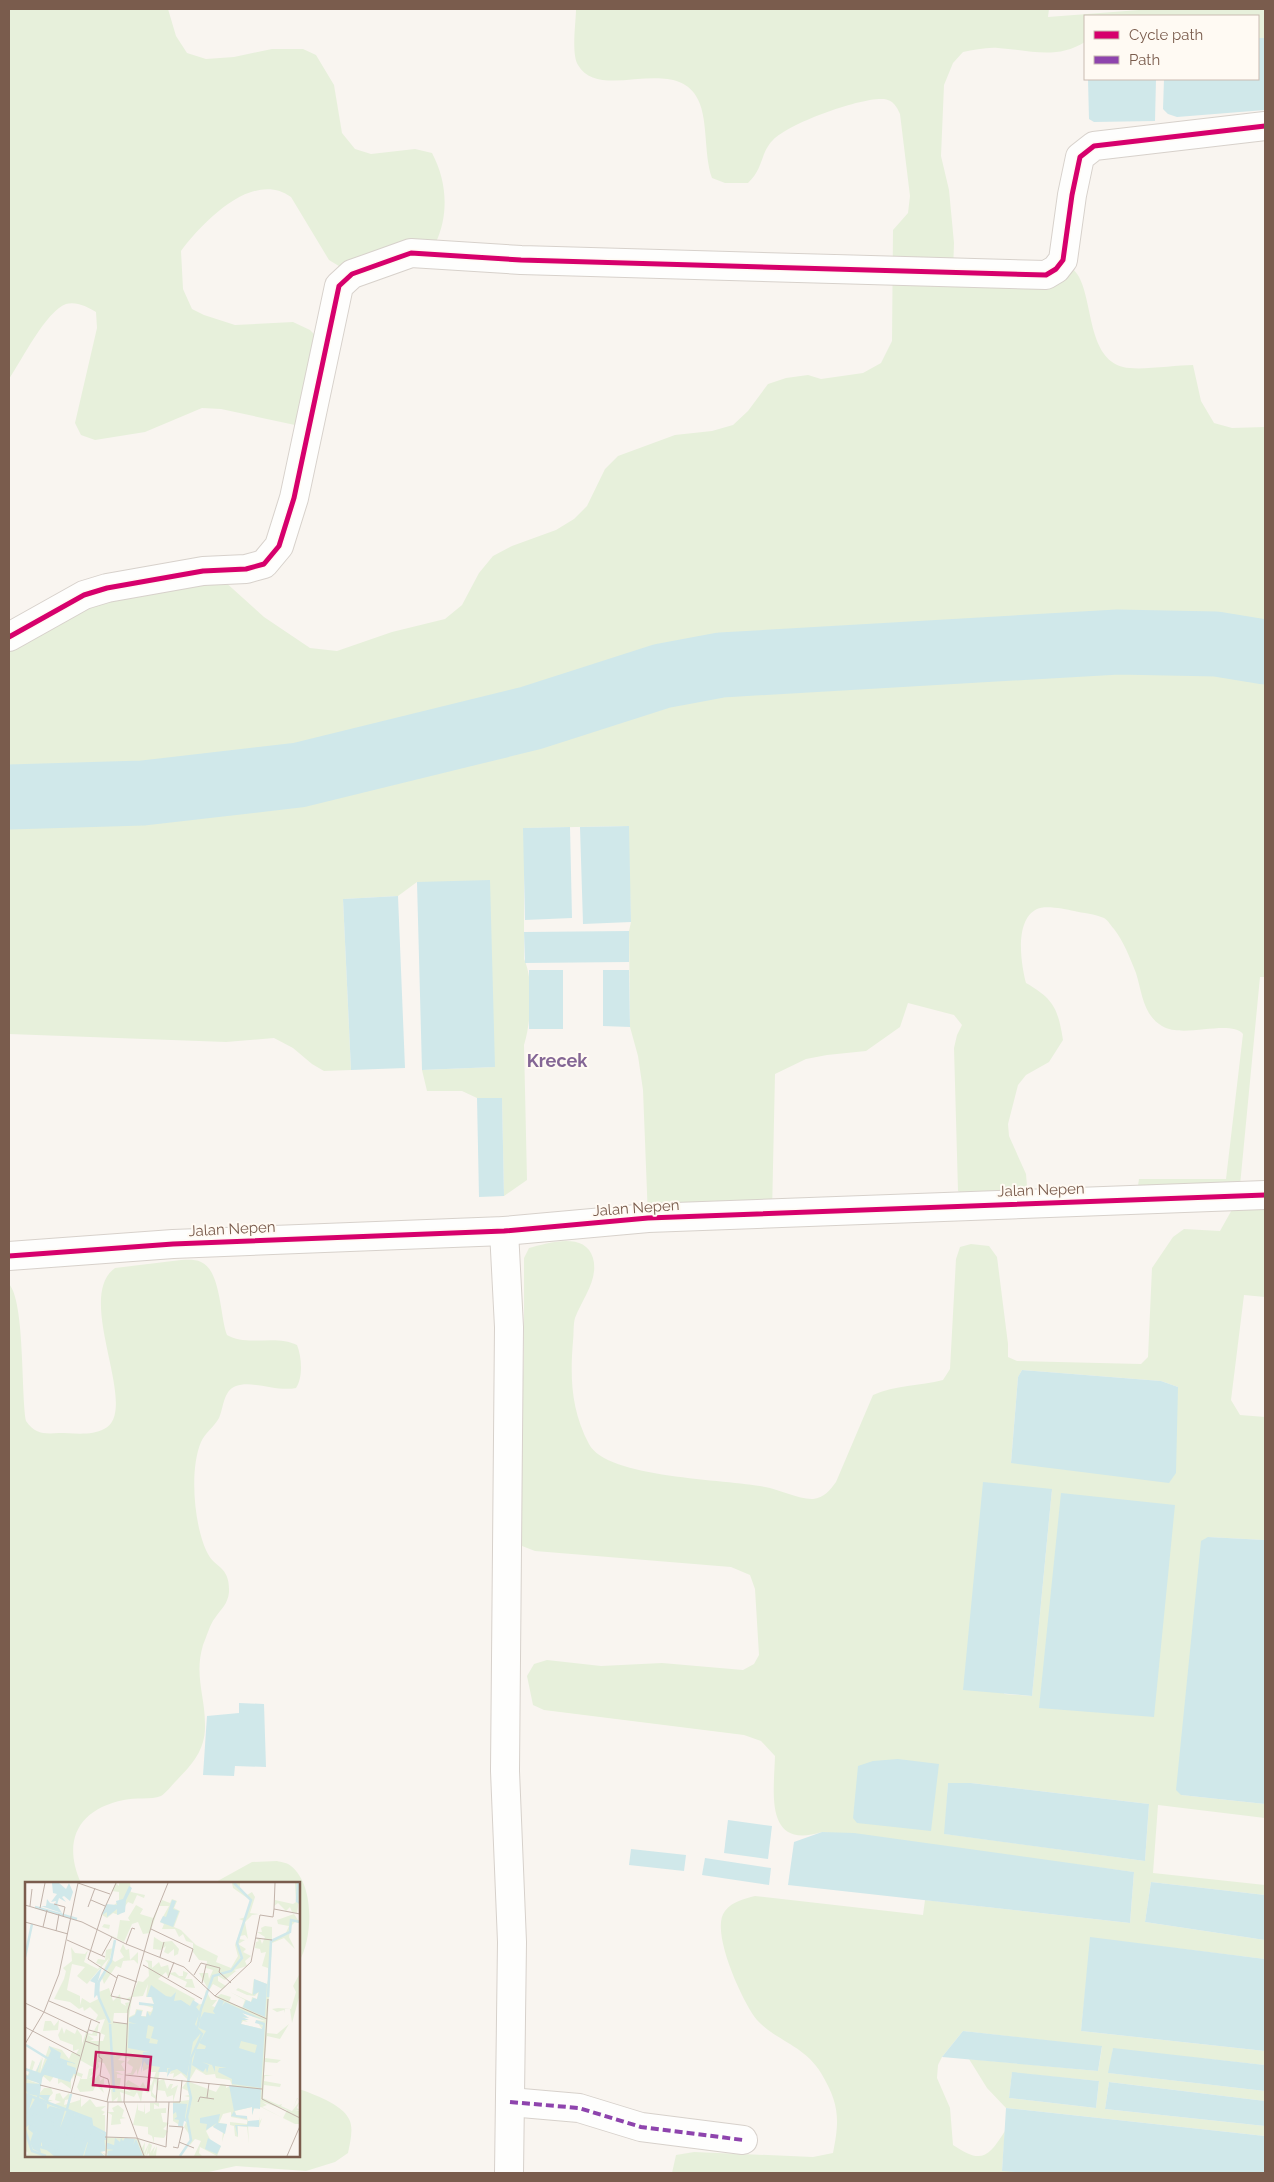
<svg xmlns="http://www.w3.org/2000/svg" width="1274" height="2182" font-family="Raleway,sans-serif">
	<style>
		.green { fill: #e7f0db; fill-rule: evenodd }
		.water { fill: #d0e8ea }
		.lines { fill: none; stroke-linecap: round; stroke-linejoin: round }
		.river { stroke: #d0e8ea; stroke-width: 65 }
		.street-casing { stroke: #d7d1cb; stroke-width: 30 }
		.street { stroke: #fefefd; stroke-width: 28 }
		.quiet { stroke: #8e44ad; stroke-width: 4; stroke-dasharray: 8 4; stroke-linecap: butt }
		.cycleway-casing { stroke: #fffaf3; stroke-width: 8 }
		.cycleway { stroke: #d6006c; stroke-width: 5 }
		.labels { text-anchor: middle; stroke-width: 4; stroke-linejoin: round; paint-order: stroke }
		.street-label { font-size: 15px; fill: #7a5c4d; stroke: #fffaf3 }
		.quarter-label { font-size: 18px; font-weight: bold; fill: #846695; stroke: #fffaf3 }
		.inset-river { fill: none; stroke: #d0e8ea; stroke-width: 2.5 }
		.inset-road { fill: none; stroke: #c2b3aa; stroke-width: 1 }
		.view { fill: #c2185b; fill-opacity: 0.15; stroke: #c2185b; stroke-width: 2.5 }
		.inset-edge { fill: none; stroke: #7a5c4d; stroke-width: 2.5 }
	</style>
	<rect width="100%" height="100%" fill="#f9f5f0"/>
	<g class="green">
		<path d="M9,9h159l8,27 11,17 19,6 28,-2 38,-8h31l13,6 18,30 8,48 13,16 16,5 44,-5 17,4c15,28 17,61 4,89l-84,32 -23,-14 -38,-63c-38,-28 -89,26 -110,54l2,38 9,20 12,6 31,10 58,-3 17,8 6,6 -7,92 -88,-19 -19,-1 -57,24 -50,8 -14,-5 -6,-12 22,-95 -1,-16c-8,-5 -20,-11 -30,-8 -20,7 -44,56 -57,75z"/>
		<path d="M576,9h473l-1,8 104,-8h113v29h-7v-22h-173v26c-29,18 -55,8 -87,6 -11,-1 -24,2 -35,4l-10,11 -9,22 -3,71 8,34 5,53 -1,30 110,-13c5,5 13,11 16,17 14,26 9,81 44,90 16,4 52,-2 70,-2l8,36 13,22 18,5 33,-1v550h-5l-21,219 24,-1 2,-23v125l-21,-2 -13,105 9,15 25,2v123l-57,-3 -27,258 84,9v14l-107,-13 -5,68 112,12v10l-114,-13 -6,40 120,18v19l-174,-21 -10,93 184,20v14l-152,-16 -4,24 156,18v10l-156,-19 -4,27 160,17v10l-259,-28 -19,-20 -18,-29 129,12 4,-24 -139,-16 -21,26 -4,8 -1,13 13,30 3,37c28,19 35,13 52,-14l-3,39 25,3h-355l4,-18 18,-3 119,5 20,-4c7,-34 6,-50 -12,-80 -17,-28 -45,-32 -64,-53 -14,-17 -48,-90 -32,-109 8,-10 19,-12 30,-15l168,19 2,-15 205,23 4,-51 -312,-40c-58,18 -48,-39 -47,-76l-14,-15 -17,-6 -200,-25 -11,-5 -6,-29 7,-12 13,-4 54,6 61,-3 81,7 11,-6 5,-9 -4,-66 -5,-14 -19,-8 -196,-16 -13,-5 -5,-20 7,-173v-95l5,-10c19,-5 56,-17 64,10 6,22 -11,41 -18,60 -2,7 -1,16 -2,23 -3,37 -2,69 16,103 18,35 139,35 176,43 13,2 36,13 48,12 11,-1 17,-9 23,-17l37,-87c22,-10 47,-9 70,-15l7,-11 6,-110 4,-12 11,-3 18,2 8,11 11,87v13l9,4 124,3 7,-7 4,-89 21,-31 11,-8 36,2 19,-34 -103,2 3,-20h87l17,-145c-13,-15 -60,5 -81,-8 -19,-11 -20,-34 -26,-53 -6,-15 -12,-31 -22,-44 -3,-3 -6,-9 -10,-11 -9,-4 -21,-5 -30,-7 -9,-2 -29,-6 -37,-2 -23,11 -16,55 -11,74 28,16 32,26 37,57l-14,22 -23,13 -8,10 -10,39 1,12 17,38 1,12 -5,6 -56,3 -8,-4 -4,-143 3,-13 5,-10 -8,-10 -46,-12 -8,24 -34,24 -39,4 -21,4 -31,15 -3,139 -124,5 -5,-128 -5,-34 -8,-29 -1,-96 2,-9 -3,-96 -104,2v131c10,21 7,64 0,86l3,135 -23,16 -2,-98h-25l-15,-7h-35l-5,-21 73,-3 -78,-185 -19,14 -55,3 8,171 -27,1 -12,-7 -19,-16 -19,-10 -48,4 -217,-8v-397l75,-42 139,-15 41,37 46,31 27,3 55,-19 53,-13 17,-14 17,-32 14,-17 19,-10 44,-16 18,-11 13,-13 18,-37 13,-13 57,-21 37,-4 21,-6 15,-14 20,-27 18,-6 22,-3 13,4 42,-6 18,-10 11,-22 1,-111 15,-17 2,-17 -10,-82c-3,-7 -7,-14 -16,-15 -23,-2 -95,24 -111,41 -13,13 -9,28 -25,43h-23l-13,-5c-9,-25 -3,-62 -16,-82 -25,-40 -97,6 -118,-31 -7,-11 -2,-43 -2,-56zM1022,1370l139,11 17,6 -167,76 7,-86zM1052,1489l-20,207 -28,-2zM948,1783h23l178,21 -4,57 -200,-27zM1012,2073l87,8 -3,27 -87,-10z"/>
		<path d="M181,1260c6,0 14,-1 20,2 20,8 19,55 26,73 20,12 49,-1 70,10 5,12 6,33 -1,43 -19,4 -44,-8 -60,-2 -13,5 -12,21 -17,32 -5,9 -14,15 -18,24 -12,28 -7,86 7,112 7,14 22,12 21,38 -1,12 -8,17 -14,26 -5,6 -9,20 -12,27 -9,30 2,51 2,79 1,26 -13,41 -30,58 -4,4 -9,11 -14,14 -10,4 -26,1 -37,4 -46,9 -62,41 -43,83h-55v273h273v-67c14,5 43,15 50,30 5,9 1,24 -1,34l-13,9 -29,9 -70,-5 -32,7h-195v-889c16,18 12,108 17,137 9,13 18,13 33,12 13,0 33,3 45,-4 38,-18 -31,-131 11,-161z"/>
		<path d="M277,1861c4,1 11,2 14,5 24,19 22,72 8,96v-79h-85l38,-21z"/>
	</g>
	<g class="water">
		<path d="M1258,38h7v72l-88,7 -9,-3 -5,-5 1,-30h94z"/>
		<path d="M1088,79h68l-1,42 -61,1 -5,-3z"/>
		<path d="M629,826l2,96 -48,2 -3,-97z"/>
		<path d="M570,827l2,91 -47,2 -2,-92z"/>
		<path d="M490,880l5,187 -73,3 -5,-188z"/>
		<path d="M398,896l7,172 -54,2 -8,-171z"/>
		<path d="M629,931v31l-104,1 -1,-31z"/>
		<rect x="529" y="970" width="34" height="59"/>
		<path d="M603,970h26l1,57 -27,-1z"/>
		<path d="M477,1098h25l2,98 -25,1z"/>
		<path d="M1022,1370l139,11 17,6 -2,86 -7,10 -158,-20 7,-86z"/>
		<path d="M983,1482l69,7 -20,207 -69,-6z"/>
		<path d="M1061,1493l114,12 -21,212 -115,-9z"/>
		<path d="M1208,1537l57,3v264l-84,-9 -5,-5 25,-249z"/>
		<path d="M239,1703l25,1 2,63 -31,-1 -1,10 -31,-1 4,-59 32,-3z"/>
		<path d="M898,1759l41,5 -8,67 -74,-8 -4,-5 5,-52 15,-5z"/>
		<path d="M948,1783h23l178,21 -4,57 -201,-27z"/>
		<path d="M728,1820l44,6 -4,33 -44,-6z"/>
		<path d="M822,1832l32,1 280,39 -4,51 -342,-38 6,-43z"/>
		<path d="M631,1849l55,6 -2,16 -55,-6z"/>
		<path d="M705,1858l66,10 -2,17 -67,-10z"/>
		<path d="M1151,1882l114,13v45l-120,-18z"/>
		<path d="M1090,1937l175,22v92l-184,-20z"/>
		<path d="M963,2031l139,15 -4,25 -156,-14z"/>
		<path d="M1113,2048l152,17v26l-157,-18z"/>
		<path d="M1012,2072l87,9 -3,27 -87,-10z"/>
		<path d="M1109,2082l156,19v25l-160,-17z"/>
		<path d="M1006,2108l259,28v37h-238l-25,-2z"/>
	</g>
	<g class="lines">
		<path class="river" d="M9,797l134,-4 156,-18 232,-57 131,-42 59,-11 397,-23 98,2 49,8"/>
		<g class="street-casing">
			<g id="street">
				<path d="M9,637l75,-42 23,-7 96,-17 43,-2 18,-5 15,-18 15,-48 45,-212 13,-12 59,-21 110,7 525,15 10,-6 7,-9 9,-65 8,-38 14,-11 171,-20"/>
				<path d="M504,1231l5,96 -4,444 7,171 -3,231"/>
				<path d="M9,1256l164,-12 331,-13 144,-13 617,-23"/>
				<path d="M510,2102l69,6 62,19 102,13"/>
			</g>
		</g>
		<use href="#street" class="street"/>
		<path class="quiet" d="M510,2102l69,6 62,19 102,13"/>
		<g class="cycleway-casing">
			<g id="cycleway">
				<path d="M9,637l75,-42 23,-7 96,-17 43,-2 18,-5 15,-18 15,-48 45,-212 13,-12 59,-21 110,7 525,15 10,-6 7,-9 9,-65 8,-38 14,-11 171,-20"/>
				<path d="M9,1256l164,-12 331,-13 144,-13 617,-23"/>
			</g>
		</g>
		<use href="#cycleway" class="cycleway"/>
	</g>
	<g class="labels">
		<g class="street-label">
			<text transform="translate(1041 1190) rotate(-2)" y="5">Jalan Nepen</text>
			<text transform="translate(636 1208) rotate(-4)" y="5">Jalan Nepen</text>
			<text transform="translate(232 1229) rotate(-3)" y="5">Jalan Nepen</text>
		</g>
		<g class="quarter-label">
			<text x="557" y="1067">Krecek</text>
		</g>
	</g>
	<g transform="translate(25 1882)">
		<rect width="275" height="275" fill="#f9f5f0"/>
		<path d="M91,1l3,3v-3h11l1,9 14,3 -1,3 -7,-3 -4,9 -5,-2 -9,13 -6,-2 -6,5 -5,-3 6,-10 1,4 10,-8v-9l-7,-1zM207,1h8v7l7,5 5,-3 3,5 -5,16 9,1 -7,1 -7,7 3,17 -3,-4 -5,1 -1,3 6,1 -7,4 8,5 -3,3 8,4 -6,5 2,5 -13,4 12,6 -10,-5 -11,9 -7,-4v5l8,5 -4,3 -9,-5 -3,5 -3,-2 -8,-14h9l1,6 4,-9 -7,-2 1,-7 -8,-1 -6,-8v-9l-7,-2 -3,-7 -4,3 -4,-8h-13l2,-5 -4,-2 9,-16h-10l-9,27 -7,1 -5,-12 -6,2 -8,18 -16,-8 1,-5 -7,-2 2,-3 6,1 -2,9 9,4 3,-18 10,1 -2,-3 8,-13 7,4 -3,5 13,4 9,-18 8,3 2,-4 5,2 -3,7 6,3 -6,16 7,3 15,15 22,11 -2,6 15,6 7,-12 -3,-11 9,-24 -5,-2 7,-2 4,-17 -17,-12zM270,1h4l1,11 -3,19 -5,-1 -2,-5 -4,4 -8,-8 -4,3 1,-6 18,4 3,-2zM269,32l6,9 -5,-1 -4,4 -2,11 6,12 -11,-11 -12,5 -5,90 10,1 12,-10 -9,15 -13,-3 -2,22 16,2 -4,3 -12,-1 -1,13h9l-8,1 -1,5 17,3 -1,3 -16,-2 -1,13 16,7 3,-1 -1,2 11,5 5,-13 3,2 -3,-1 -5,12 8,-10 -3,7 3,2 -5,1h5v13h-5l-34,-17 -7,2 -2,6v-8l-17,4 2,6 10,-1 1,7h11l1,-6v4l2,-3 -3,9 -11,-2 1,19 -2,-17 -9,-1v11l-3,-1 -1,-10 -4,-1v-3l17,2v-4l-16,-3v-5l-8,2 -4,9 8,1 -5,18 1,-10 -11,-6 -6,5 5,10 10,5 -4,10 -17,-9 -1,6 7,3 -7,-3 3,3h-8l7,-15 -6,-2 -5,6 -1,-11 -5,-7 3,-7h-8l4,7 -10,-6v-26l-6,2 -2,-6 -8,-1 -2,-9 -3,11 3,4 2,-4 -1,7 -5,-3v-5l-4,2 -4,-4 -2,13 -4,-10 -3,5 -14,-5 2,10h-5l1,-5 -6,5 -2,-27 -6,-12 -6,-1 1,5 -10,11 4,-2 1,4 5,-6 1,7 4,-3v6h-3l3,9 -8,-8 -3,6 -13,1 -3,-5 4,-10 -5,-2 -2,5v-5l-2,4 -1,-5v15l-10,-7 -3,2v-14l-8,12 -7,-6 -2,7 -14,-3 13,4 -1,10 5,-6h7l2,5 -6,7h6l-5,2 4,3 9,-3 -6,-2 1,-6 4,-1 3,6 6,-6 1,6 -5,1 -1,5 16,-5 1,-4v11l9,-8 6,8 10,-1 -5,4 4,2 -3,3h3v22l34,2 3,9 3,-6 -1,11 5,-10 3,2 -2,8 5,-7 -2,8 4,-8 -1,10h-7v-3l-3,3 3,-12 -4,12h-4v-4l-3,4 1,-5 -3,5 -6,-4 2,4h-5l2,-3 -6,-1 -1,3 5,1h-10l-10,-2 -4,-7 -2,5 5,2v2l-4,-3 -2,3v-5l-4,-1 -2,5 3,1h-22l-4,-3v3h-9l-1,-3 -2,3 1,-3 -2,3 -4,-3v3h-29l3,-3 -3,-3v-22l4,-5 -2,-2 -2,3 3,-23 -3,-1v-26l3,1 4,-15 3,2 -3,9 3,1 8,-15 -3,16 9,-27 13,4 7,9 3,-7 4,2 3,-5 -6,2v-6l-13,-5 -2,-5 4,-8 2,7 2,-5 9,5 2,-5 5,7v8l5,-15 1,4 4,1 7,-12 -2,14 -9,-1 6,4 -4,2h13l2,-6 -5,-2 5,-14 -10,2 3,-6 -8,-8 -6,4 -1,-4 -4,2 -9,-7 -16,-3 10,-20 2,-8 -3,-3 9,-7 -1,-14 4,6 10,1 3,-4 -4,12 14,7 3,-4 -5,-2 2,-4 7,1 1,-10 7,-2 1,-7 -4,17 5,4 9,-5 -4,-6 3,-7 3,6 3,-1 1,11 8,-8v12l-4,-4 -11,1 -2,7 -5,-2 -12,18 -3,-9 7,-5 -4,-1 5,-11 -22,26 -10,-8 8,-9 -13,-3 -5,26 13,6v9l2,-7 8,5 10,-5 -1,-6 10,-4 4,13 7,-7 1,9 5,3 -1,-3 5,-1 -4,-3 6,-3 6,-15 5,1 6,-6 -1,-13 -3,-3 7,1v7l7,-6 2,5 7,-2 2,8 5,-1 4,4h4v-5l5,2 -3,6h7l3,9 -10,-1 2,-5 -17,-8 -2,3 -2,-5 -8,7 37,20 -3,6 11,-1 3,-14 5,10h6l-5,6 3,1 4,-8 -3,-2 5,-3 10,3 -2,5 13,6 3,-8 -15,-8 21,10 1,-5 5,2 1,-7 -3,4 -8,-1 -11,-5 2,-2 14,6 2,-15 13,5 1,-4v-12l-6,-2 4,-14 -5,1 -1,-4 -5,-1 1,-6 3,-1 -3,-3h4l2,6 3,-7 -8,-5h5l-1,-4 4,-2 7,1v14l13,-6 4,-9 -11,-2 -1,-4zM123,102l-2,13h5l3,7 -16,-1 15,5 -2,4 -4,-1 -1,5h-5l2,-6 -7,-1 -1,5 -6,3 3,-20 11,-1zM89,131h14l-1,11 -14,-2zM218,131l22,8 -9,-1 6,9 -21,-5 2,-3 5,1 -6,-4h7l-7,-2zM97,174l8,3 -3,4 6,4 -2,6 -5,1 7,1 4,-6v6l6,-15v11l6,-3v4h7l-5,14 -3,-5 -2,7 -3,-6 -3,5 -12,-7 -3,5 4,2 -4,1 6,4 -12,-3 2,-11h-4v-4l7,1 -9,-4h10l-4,-7 4,-3 -7,-1zM55,178l14,8 -5,1 -2,10h-6l2,-5 -6,-2zM135,187l7,4 4,-3 -1,4 4,-1 -1,5 8,-5 8,8 7,-12 10,6 9,-1 1,4 14,2 2,5 -6,3v-3l-5,-1 -5,8 -29,-11 -5,7 6,3 1,4 -5,1 5,1v3l-16,2 5,-17 -7,4 2,-5h-3l-3,5 -3,-10 -6,2zM237,220l25,8 -4,8 -21,-11 5,-2zM129,55l8,5 10,-1 7,8 -1,5 -4,2v-7l-6,5 -4,-2 2,-6 -5,4 -8,-1zM275,91v21l-8,29 -2,-14h-5l-1,4v-3l-7,2 -5,-3 6,-1 13,1 5,-17 -3,-6zM34,138l-1,10 -15,1 2,-10h6l3,5zM113,221v7l6,2 1,-9v11l5,-3v-8h9v4l-5,-3v5l12,-1v5h-5l2,9 6,1 -6,6 5,2 -4,7 -10,-1v6l-2,-7 -4,-2v-7l-15,-2zM93,223l6,5 -2,7 4,1 -6,1 1,5 -10,1 1,-10 -5,-3h7l-2,-4z" fill="#e7f0db" fill-rule="evenodd"/>
		<path d="M27,1h7l7,6 3,-6 4,9 -3,9 -6,-5 -2,1 4,5 -7,-4 -2,7 5,8 -21,-7h5l1,-7 3,4 5,1 1,-3 -5,1 6,-8 -4,-1zM104,4l3,2 -6,12 -1,12 -8,3v-6l-10,8v-5l-5,3 4,-11 11,1 -1,-4 7,-2zM147,18l4,1 -3,8 6,2 -6,16 -13,-5 3,-6 3,1zM77,85l-5,17 3,-1 -1,14 -2,-2 -3,3 1,-15 -5,-2zM229,97l13,5 -2,33 -22,-10 3,-7 5,2 2,-4 4,1 2,-7 -6,3zM126,103l15,11 5,1 5,-5 -2,9 7,-1 9,6 3,-6 6,4 -3,3 4,5 -5,12 5,10 -7,8 -6,34 -10,-7 -6,2 -4,6 1,-8h3l-4,-1v4h-9l2,-5 -13,-2 -3,-4 -3,12 2,-21h6l-21,-4 1,-25 8,1 -8,-2v-4l6,-3 2,-5 5,1 -1,5 5,1 1,-6 3,5 3,-6v-4l-14,-1v-3l15,2 -2,-7h-5zM123,143l6,2 -3,11 7,2 -1,4 -8,-1 1,-4 -4,-1zM194,117l5,2 -2,5 3,-4 39,18 -22,-7 7,5 -7,-1 7,3h-7l-1,4 21,5 1,-4 -8,-2 1,-3 9,3 -4,65 -29,-4v-5l-14,-7 1,-4h8l-12,-2v6l-3,-7 -10,-3 7,3 -2,8 -1,-5 -3,4 -11,-7 4,-16h9l1,-3 -7,-3 7,-12 -7,-3 1,-9 4,-7 11,2 -2,-3zM216,159l16,4 -2,8 -16,-5zM24,164l12,7 -1,5 17,6 -10,-2v3l9,3 -6,14 -28,-8 -1,10 -14,-5 -1,4 14,1 -2,11h12l-2,6 4,4 -13,-9 -11,-2 -3,-6v-14l3,2 2,-5 6,2 6,-17 -5,17 3,1 11,-23zM204,203l32,4 -1,20 -6,-1 -2,7v-8l-18,4 2,4 11,1v3l-16,-3 3,-5zM0,212l8,2 -4,14 7,-13 11,7v5l3,-3 15,4 -5,18 7,-18 8,3 -4,16 5,-16 16,7 -1,6 13,8 1,13 -17,-7 -5,16h-29l-12,-10v-4l-2,4 -3,-18 -12,-11zM148,221l14,1 -2,13 2,5 -3,-1 -1,5h-5l1,-6 -5,-1 3,-2 -1,-5 -3,2zM195,232l-2,9 9,1 -2,10 -12,-7 4,-4 -11,7 1,-6 -7,-1v-5zM0,236l11,11 5,24 -8,-4 -3,-7 3,-9 -5,-4 1,-4 -4,3zM234,238v7l-22,-1 1,11 -3,-12h-5h17l1,-4zM90,256l5,4 1,-4 2,3 2,-3 10,1 -2,6 3,-6 7,17h-36l1,-5 6,-1 -7,-1v-4l7,1zM183,256l13,8 -4,8 -12,-5zM63,260l17,5v4l-5,1 5,4h-21z" fill="#d0e8ea" fill-rule="evenodd"/>
		<path class="inset-river" d="M273,1l-1,18 3,2M10,25l42,12M0,75l7,-33M243,115l3,-56 19,-9 1,-12 9,2M74,116l-2,-13 14,-24 4,-21M74,116l11,25M85,142l4,68M1,163l26,16M0,187l17,6M0,212l66,25 1,7 13,7v7M13,216l3,-21 13,-17 9,2 -1,5 13,4v3M42,227l4,-15M0,229l28,12 10,9M51,232l-5,15 19,7 -2,4M0,236l12,11 3,18 19,5M0,248l7,21 14,5M34,249l46,16M20,261l18,7 -1,3M82,262l22,8 -1,4M39,268l18,6M155,274l11,-16 -4,-23 4,-19 -3,-14 3,-26 11,-24 -5,-5 4,-20 12,-33 18,-5 11,-13 -5,-15 14,-43 -17,-17"/>
		<path class="inset-road" d="M53,1l32,11M91,1l-14,31 -14,45 29,19 1,-3 19,7M66,18l14,6M29,22l11,3 -2,9M0,23l57,17 44,22 58,23 31,29 36,-34 9,-47 13,2 1,-8 26,5M5,24l2,-17M63,25l7,-19M15,26l5,-25M249,27l1,-26M0,40l43,12M18,45l4,-17M126,47l42,20 -4,13M31,49l3,-17M231,56l16,2M42,58l38,17M101,62l6,-16 3,1M77,73l10,-18M135,75l4,-15M118,83l59,34M169,93l7,-12 19,5 -1,4 12,11M92,96l-6,18 19,4M143,96l6,-16M177,101l4,-18M190,114l52,23M243,117l-6,100 38,19M24,119l51,22M0,121l63,30M88,140l15,2M0,145l55,29M64,148l11,3 -1,13M60,159l14,5v11l3,2 -2,17 8,3 2,9 -3,14M0,162l19,-32 15,-38 19,-91M100,193l137,14M15,203l68,17h72l2,-22M46,211l20,-73M182,216l2,-15M131,220l2,-24M173,220l2,-5 14,2M144,244l14,1 -5,21 -5,-1M80,255l31,1 30,9 3,-45M154,260l15,6M81,274l2,-54M119,274l-20,-54 4,-92 25,-90 15,-37M262,274l13,-30"/>
		<path class="view" d="M71,170l55,5 -3,33 -55,-5z"/>
		<rect width="275" height="275" class="inset-edge"/>
	</g>
	<rect width="1274" height="2182" fill="none" stroke="#7a5c4d" stroke-width="20"/>
	<rect x="1084" y="15" width="175" height="65" fill="#fffaf3" stroke="#cabbb1"/>
	<rect x="1094" y="31" width="25" height="8" fill="#d6006c" stroke="#cabbb1"/>
	<text x="1129" y="40" font-size="15" fill="#7a5c4d">Cycle path</text>
	<rect x="1094" y="56" width="25" height="8" fill="#8e44ad" stroke="#cabbb1"/>
	<text x="1129" y="65" font-size="15" fill="#7a5c4d">Path</text>
</svg>
